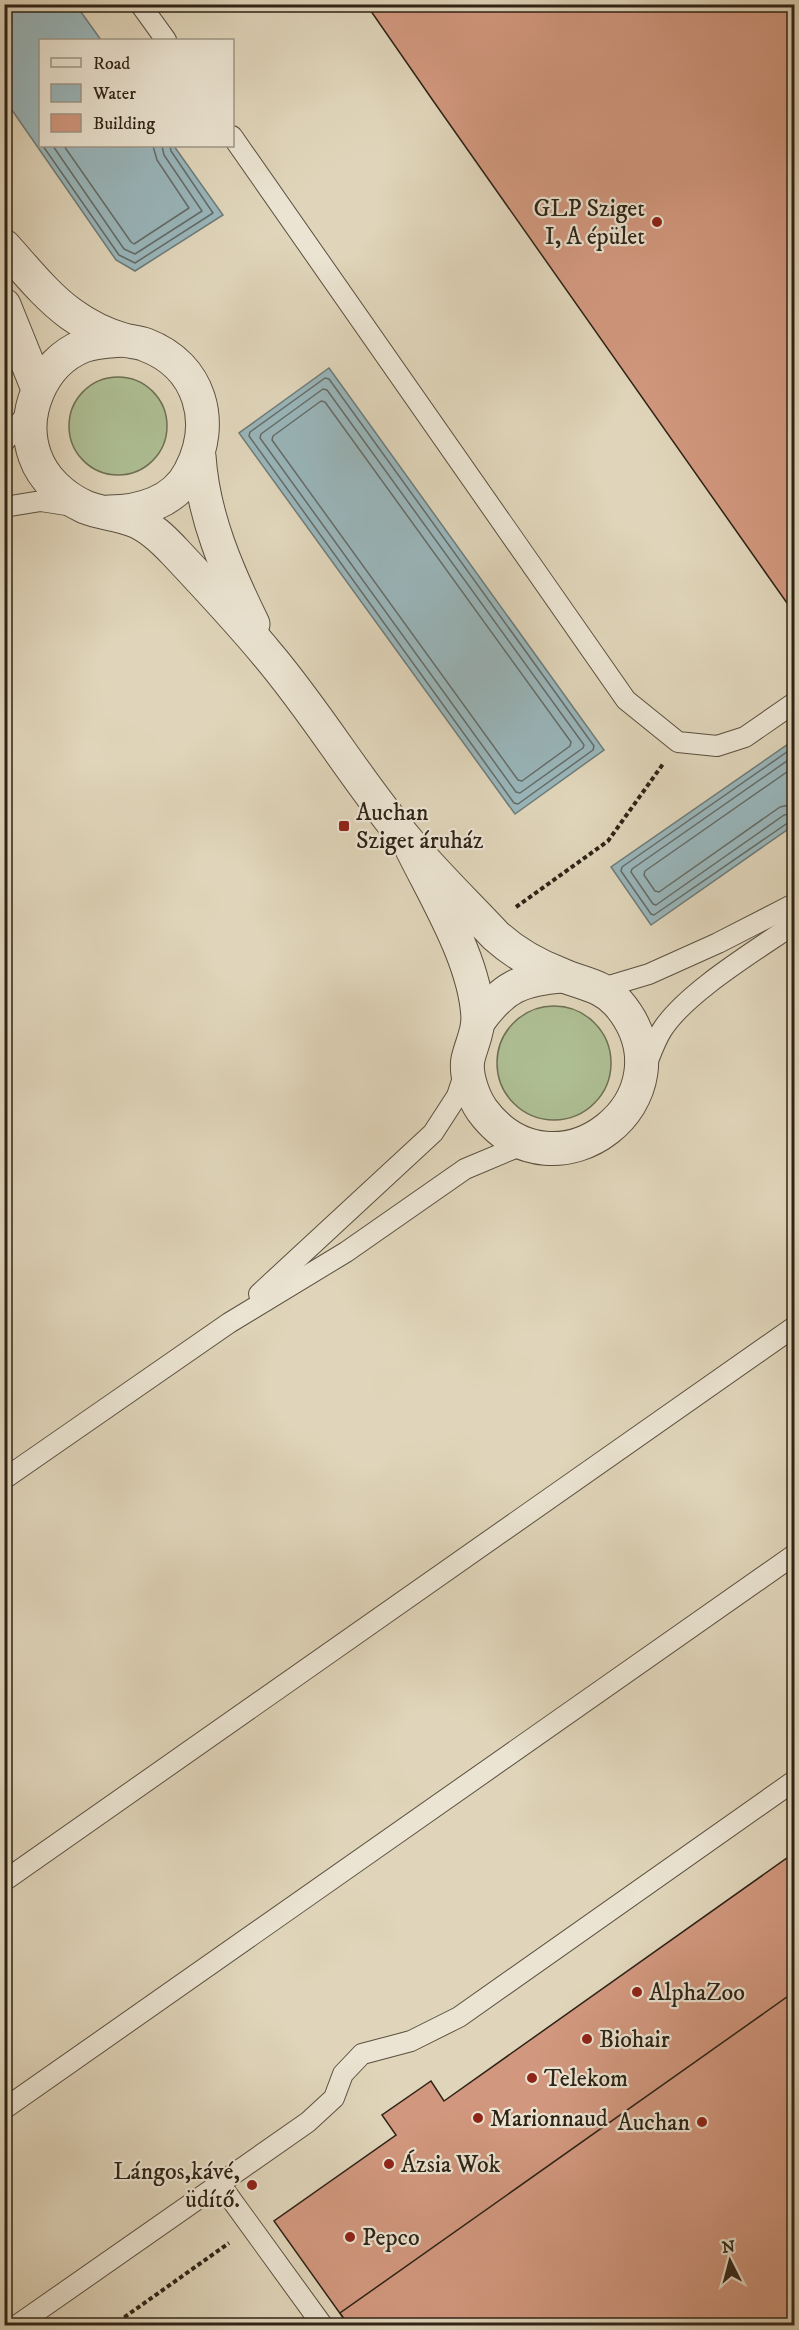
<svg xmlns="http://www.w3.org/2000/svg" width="799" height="2330" font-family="'IM FELL DW Pica',serif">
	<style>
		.green { fill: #aebe93; stroke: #6e7054; stroke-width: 1.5 }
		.water { fill: #99b6bb; stroke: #6e7b79; stroke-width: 1.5 }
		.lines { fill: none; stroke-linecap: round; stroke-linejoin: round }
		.shore { stroke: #646c68; stroke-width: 1.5 }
		.building { fill: #d2987f; stroke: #2e2316; stroke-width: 1.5 }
		.lane-casing { stroke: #5a503f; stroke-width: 22 }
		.street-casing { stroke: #5a503f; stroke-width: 35 }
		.path { stroke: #2e2316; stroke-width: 4; stroke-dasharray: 4.5 3; stroke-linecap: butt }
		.lane { stroke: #ebe4d2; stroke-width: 20 }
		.street { stroke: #ebe4d2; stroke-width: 33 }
		.poi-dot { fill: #8f2418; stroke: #ebe4d2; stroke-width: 2 }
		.labels { text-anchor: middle; stroke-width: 4.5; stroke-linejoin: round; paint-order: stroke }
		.poi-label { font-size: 24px; fill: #2e2316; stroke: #ebe4d2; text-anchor: start }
	</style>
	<rect width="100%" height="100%" fill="#e0d5ba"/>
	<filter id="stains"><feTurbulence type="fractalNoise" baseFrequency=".00333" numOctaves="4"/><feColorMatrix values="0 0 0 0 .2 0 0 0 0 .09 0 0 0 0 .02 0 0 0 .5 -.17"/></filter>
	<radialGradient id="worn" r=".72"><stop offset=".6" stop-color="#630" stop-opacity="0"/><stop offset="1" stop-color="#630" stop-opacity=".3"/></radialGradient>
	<g class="green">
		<circle cx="118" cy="426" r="49"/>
		<circle cx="554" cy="1063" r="57"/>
	</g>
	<g class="water">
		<path d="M4,5h72l25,35h-61v106h134l49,69 -88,56 -19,-11 -111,-160z"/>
		<path d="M329,368l275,382 -89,64 -276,-381z"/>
		<path d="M794,740v85l-143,100 -40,-58z"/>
	</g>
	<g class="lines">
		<g class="shore">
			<path d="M43,146l76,109 16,8 78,-50 -42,-62 -1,-5"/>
			<path d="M53,146l71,103 11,5 67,-43 -38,-56 -2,-9"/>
			<path d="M64,146l67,96 3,2 55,-36 -32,-48 -4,-14"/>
			<path d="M325,378l4,1 265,367 -1,4 -75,54 -4,-1 -265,-367 1,-4z"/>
			<path d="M323,389l4,1 257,355 -1,3 -63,45 -4,-1 -256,-354 1,-4z"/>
			<path d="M321,401l4,1 246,340 -1,4 -48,35 -4,-1 -246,-340 1,-4z"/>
			<path d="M794,747l-172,120 -1,4 30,43 3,1 135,-93 5,-2"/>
			<path d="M794,756l-162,113 -1,3 22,32 3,1 128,-90 10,-2"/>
			<path d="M794,767l-149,104 -1,4 11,16 4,1 121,-85 14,-3"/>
		</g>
	</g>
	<g class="building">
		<path d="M366,4h428v609l-360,-511z"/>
		<path d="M794,1853v473h-445l-75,-105 122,-86 -14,-20 49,-34 13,20z"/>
		<path d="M794,1992v334h-445l-9,-13z"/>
	</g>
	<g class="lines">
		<g class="lane-casing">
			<g id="lane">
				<path d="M140,4l26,36"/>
				<path d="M232,136l394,564 52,42 39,4 28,-9 49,-34"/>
				<path d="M4,442l26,-32"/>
				<path d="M4,507l37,-6 32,5"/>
				<path d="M599,989l50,-15 69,-31 76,-39"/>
				<path d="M645,1068c5,-12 10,-27 17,-38 24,-38 95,-80 132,-106"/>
				<path d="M259,1294l174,-161 24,-37 8,-24"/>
				<path d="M4,1479l225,-156 117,-71 119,-83 50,-21h14"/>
				<path d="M4,1881l790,-554"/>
				<path d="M4,2109l790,-554"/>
				<path d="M220,2184l103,142"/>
				<path d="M16,2326l292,-204 26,-24 9,-24 19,-20 49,-13 48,-24 335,-236"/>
			</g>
		</g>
		<g class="street-casing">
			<g id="street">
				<path d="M4,246c21,23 42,50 67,68 15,11 35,21 53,26 7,2 15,2 22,5 55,21 70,78 44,127 -15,30 -50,40 -81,40"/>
				<path d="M4,305l34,84"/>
				<path d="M123,340c-14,1 -27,1 -40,6 -42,17 -63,69 -48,110 8,23 28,41 50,51 15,6 32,7 48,13 17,6 31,20 43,33 31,33 62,66 91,101 51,60 91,129 142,189 27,32 58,62 87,93 19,17 42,30 66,39 20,9 40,10 56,28 80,94 -63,206 -136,107 -9,-13 -17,-36 -14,-51 3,-13 10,-27 10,-40 -2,-58 -44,-124 -69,-176"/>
				<path d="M199,456c4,60 28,115 54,168"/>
				<path d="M478,1022c25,-35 43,-43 85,-46"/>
			</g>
		</g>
		<g class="path">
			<path d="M516,907l92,-66 55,-77"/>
			<path d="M112,2326l117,-83"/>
		</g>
		<use href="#lane" class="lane"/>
		<use href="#street" class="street"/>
	</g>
	<g class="poi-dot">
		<circle cx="657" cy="222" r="6"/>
		<rect x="338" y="820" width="12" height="12" rx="3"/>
		<circle cx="637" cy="1992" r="6"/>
		<circle cx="587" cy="2039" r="6"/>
		<circle cx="532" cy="2078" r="6"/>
		<circle cx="478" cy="2118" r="6"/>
		<circle cx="702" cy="2122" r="6"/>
		<circle cx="389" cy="2164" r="6"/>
		<circle cx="252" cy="2185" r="6"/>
		<circle cx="350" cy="2237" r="6"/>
	</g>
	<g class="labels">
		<g class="poi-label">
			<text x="645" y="216" text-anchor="end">GLP Sziget<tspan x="645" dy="28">I, A épület</tspan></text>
			<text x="356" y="820">Auchan<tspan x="356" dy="28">Sziget áruház</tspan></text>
			<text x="649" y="2000">AlphaZoo</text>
			<text x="599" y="2047">Biohair</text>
			<text x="544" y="2086">Telekom</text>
			<text x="490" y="2126">Marionnaud</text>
			<text x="690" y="2130" text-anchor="end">Auchan</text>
			<text x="401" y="2172">Ázsia Wok</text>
			<text x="240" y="2179" text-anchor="end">Lángos,kávé,<tspan x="240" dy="28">üdítő.</tspan></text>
			<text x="362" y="2245">Pepco</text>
		</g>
	</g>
	<rect width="799" height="2330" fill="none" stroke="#e0d5ba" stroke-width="24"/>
	<rect x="6" y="6" width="787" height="2318" fill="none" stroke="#2e2316" stroke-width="3"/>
	<rect x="12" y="12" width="775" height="2306" fill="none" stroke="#2e2316" stroke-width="1.5"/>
	<rect x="39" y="39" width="195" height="108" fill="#ebe4d2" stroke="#9f9787" stroke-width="1.5"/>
	<rect x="51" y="58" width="30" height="9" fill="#ebe4d2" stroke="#9f9787" stroke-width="1.5"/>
	<text x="93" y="69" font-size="18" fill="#2e2316">Road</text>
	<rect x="51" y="84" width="30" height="18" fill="#99b6bb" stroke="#9f9787" stroke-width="1.5"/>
	<text x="93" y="99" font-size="18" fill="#2e2316">Water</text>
	<rect x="51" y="114" width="30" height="18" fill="#d2987f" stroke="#9f9787" stroke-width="1.5"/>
	<text x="93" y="129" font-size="18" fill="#2e2316">Building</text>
	<g transform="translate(730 2261) rotate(354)" stroke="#ebe4d2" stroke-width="4.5" paint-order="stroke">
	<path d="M0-4.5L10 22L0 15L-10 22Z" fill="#2e2316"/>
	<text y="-9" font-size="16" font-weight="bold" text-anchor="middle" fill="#2e2316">N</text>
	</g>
	<rect width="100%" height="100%" filter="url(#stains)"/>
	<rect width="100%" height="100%" fill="url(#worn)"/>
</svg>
